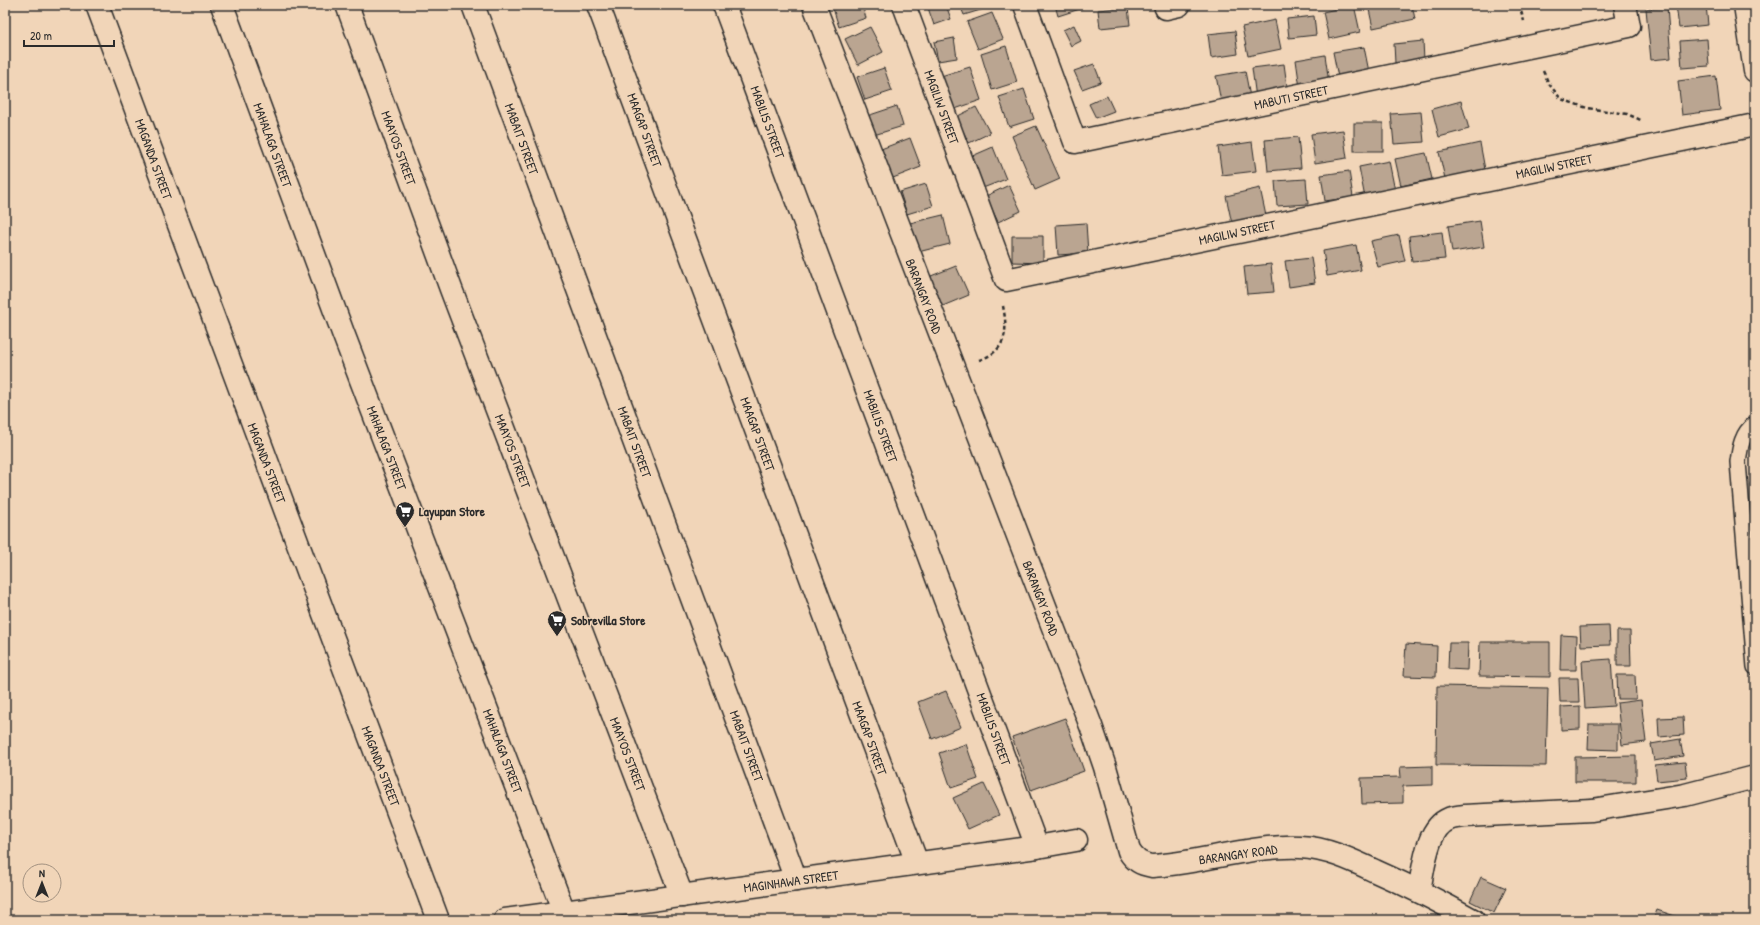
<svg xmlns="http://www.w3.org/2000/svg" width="1760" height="925" font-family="'Patrick Hand',sans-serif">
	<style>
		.building { fill: #baa591; stroke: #2b2b2b }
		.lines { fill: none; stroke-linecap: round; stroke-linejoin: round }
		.service-casing { stroke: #2b2b2b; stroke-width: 18 }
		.minor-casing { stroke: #2b2b2b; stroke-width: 25 }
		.tertiary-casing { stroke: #2b2b2b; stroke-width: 25 }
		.path { stroke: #2b2b2b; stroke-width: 2.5; stroke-dasharray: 4 3; stroke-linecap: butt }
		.service { stroke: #f1d5b8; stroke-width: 15 }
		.minor { stroke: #f1d5b8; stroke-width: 22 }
		.tertiary { stroke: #f1d5b8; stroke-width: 22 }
		.labels { text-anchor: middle; stroke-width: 3; stroke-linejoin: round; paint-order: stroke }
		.street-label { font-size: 13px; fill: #2b2b2b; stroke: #f1d5b8 }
		.poi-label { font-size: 13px; font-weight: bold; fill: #2b2b2b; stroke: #f1d5b8; text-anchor: start }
	</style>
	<rect width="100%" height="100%" fill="#f1d5b8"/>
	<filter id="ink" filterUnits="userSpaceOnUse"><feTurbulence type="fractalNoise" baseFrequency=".025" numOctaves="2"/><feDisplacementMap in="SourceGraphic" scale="8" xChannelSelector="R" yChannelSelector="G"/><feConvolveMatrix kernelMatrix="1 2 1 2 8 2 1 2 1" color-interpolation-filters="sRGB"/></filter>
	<g filter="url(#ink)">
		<g class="building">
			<path d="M832,5h30l4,13 -27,9z"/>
			<path d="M927,5h19l5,14 -17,6z"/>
			<path d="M960,5h33l1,1 -30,9z"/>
			<path d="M1055,5h27l1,3 -25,8z"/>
			<path d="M1354,5l6,27 -31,7 -6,-27z"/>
			<path d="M1368,5h44l3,14 -42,9z"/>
			<path d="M1676,5h30l2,20 -29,3z"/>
			<path d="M1128,7l2,18 -30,3 -2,-18z"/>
			<path d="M1667,7l4,51 -20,2 -5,-51z"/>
			<path d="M992,13l11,26 -25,10 -11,-27z"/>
			<path d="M1314,16l2,19 -27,3 -2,-19z"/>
			<path d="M1275,20l6,29 -33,7 -6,-29z"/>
			<path d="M1074,25l7,16 -10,5 -8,-16z"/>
			<path d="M870,27l13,25 -25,13 -13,-26z"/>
			<path d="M1235,31l3,23 -27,4 -3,-24z"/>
			<path d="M954,38l3,20 -19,3 -4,-19z"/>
			<path d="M1707,39l2,27 -27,2 -2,-27z"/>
			<path d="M1423,41l1,19 -29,3 -1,-19z"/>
			<path d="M1006,46l11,36 -25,8 -11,-36z"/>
			<path d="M1364,47l5,25 -31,5 -5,-25z"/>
			<path d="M1325,55l4,28 -29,5 -4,-28z"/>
			<path d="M1094,64l7,18 -19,7 -8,-18z"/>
			<path d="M1284,64l4,29 -32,5 -4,-30z"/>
			<path d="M970,67l11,33 -29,10 -11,-34z"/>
			<path d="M884,68l8,23 -27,9 -8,-23z"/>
			<path d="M1245,71l5,26 -29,5 -5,-26z"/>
			<path d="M1716,76l4,34 -38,5 -4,-34z"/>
			<path d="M1024,89l10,30 -25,8 -10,-30z"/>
			<path d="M1107,96l7,15 -18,7 -7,-14z"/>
			<path d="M1461,101l8,28 -30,8 -7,-28z"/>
			<path d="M897,106l6,20 -29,9 -7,-19z"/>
			<path d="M976,107l14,26 -21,10 -13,-26z"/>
			<path d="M1421,112l3,30 -30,2 -3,-30z"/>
			<rect x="1354" y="123" width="29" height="28"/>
			<path d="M1036,126l24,53 -25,11 -23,-54z"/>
			<path d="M1343,130l4,28 -32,5 -4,-29z"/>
			<path d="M1298,137l3,31 -33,3 -3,-31z"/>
			<path d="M910,138l11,29 -28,11 -12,-29z"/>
			<path d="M1252,142l4,29 -34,4 -4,-28z"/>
			<path d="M1480,143l6,32 -40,8 -7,-31z"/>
			<path d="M993,147l13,32 -23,9 -13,-31z"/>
			<path d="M1426,153l6,26 -31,7 -6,-27z"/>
			<path d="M1389,161l6,30 -30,7 -6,-31z"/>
			<path d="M1349,171l4,26 -28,4 -4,-26z"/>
			<path d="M1306,179l2,25 -31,2 -2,-25z"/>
			<path d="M926,184l7,22 -26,8 -7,-22z"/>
			<path d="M1009,185l12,26 -23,11 -12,-26z"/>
			<path d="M1260,188l6,28 -34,8 -6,-28z"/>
			<path d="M943,215l7,29 -32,8 -8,-29z"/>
			<path d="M1480,221l4,26 -32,5 -4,-26z"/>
			<path d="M1086,223l2,30 -30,2 -2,-30z"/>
			<path d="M1442,232l3,27 -33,3 -3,-26z"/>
			<path d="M1399,235l6,26 -27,6 -7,-26z"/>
			<path d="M1012,236h31v27l-31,-1z"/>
			<path d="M1356,245l5,25 -34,6 -4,-25z"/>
			<path d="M1311,258l4,25 -26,4 -4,-26z"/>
			<path d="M1271,264l3,28 -27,2 -3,-27z"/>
			<path d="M956,266l13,29 -31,13 -12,-30z"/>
			<path d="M1609,626l1,19 -29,1 -1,-19z"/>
			<path d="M1617,631h13l1,35h-14z"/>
			<path d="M1561,635l16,1 -1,34h-16z"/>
			<path d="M1480,642h70v35l-71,-1z"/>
			<path d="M1449,643h19l-1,27 -19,-1z"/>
			<path d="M1406,644l31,2 -1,31 -32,-1z"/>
			<path d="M1611,659l3,47 -29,2 -3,-47z"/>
			<path d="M1617,675h18l1,24h-18z"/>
			<path d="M1559,678h19l1,24h-19z"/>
			<path d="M1437,686l111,2 -2,78 -110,-1z"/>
			<path d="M946,691l15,36 -29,12 -14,-37z"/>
			<path d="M1641,700l5,42 -24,3 -5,-42z"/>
			<path d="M1580,706v23l-19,1v-23z"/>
			<path d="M1683,717l1,18 -25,2 -1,-19z"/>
			<path d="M1065,718l19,53 -53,19 -19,-53z"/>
			<path d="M1589,724h29v26l-30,-1z"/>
			<path d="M1680,739l3,17 -29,5 -3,-17z"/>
			<path d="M966,744l12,35 -27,9 -12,-35z"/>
			<path d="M1636,756v26h-61v-25z"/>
			<path d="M1685,762l2,16 -30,3 -2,-16z"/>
			<path d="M1432,766v19l-29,1v17l-41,1 -1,-26 40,-1 -1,-10z"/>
			<path d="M984,784l15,31 -31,14 -15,-31z"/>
			<path d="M1481,877l25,11 -12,25 -24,-12z"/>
			<path d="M1657,910l30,10h-34z"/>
		</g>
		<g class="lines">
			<g class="service-casing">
				<path id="service" d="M1755,424c-13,9 -15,23 -17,38l17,205"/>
			</g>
			<g class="minor-casing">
				<g id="minor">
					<path d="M97,5l341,915"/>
					<path d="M222,5l121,328 221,579"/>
					<path d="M347,5l104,284 231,607"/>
					<path d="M473,5l323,875"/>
					<path d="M598,5l319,858"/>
					<path d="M724,5l313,842"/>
					<path d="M904,5l102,275 749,-155"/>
					<path d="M1025,5l50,137 554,-116 -4,-21"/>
					<path d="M1165,5l1,3 13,-3"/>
					<path d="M1745,5l10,66"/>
					<path d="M1419,890c5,-21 7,-62 30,-71 4,-2 10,-2 15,-3l128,-6 93,-15 70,-18"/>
					<path d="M505,920l532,-73 39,-7"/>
				</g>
			</g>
			<g class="tertiary-casing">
				<path id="tertiary" d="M814,5l277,721 14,41 24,84c6,10 12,13 23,15 49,-3 98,-21 148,-19 26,1 52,13 75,24 34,15 66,31 98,49"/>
			</g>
			<g class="path">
				<path d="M1519,5l5,16"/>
				<path d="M1543,71l6,13 12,15 26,9 40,6 16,7"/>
				<path d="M979,360c28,-9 29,-29 24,-54"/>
			</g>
			<use href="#service" class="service"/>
			<use href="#minor" class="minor"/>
			<use href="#tertiary" class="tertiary"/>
		</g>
	</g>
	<defs>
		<g id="supermarket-pin" transform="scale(1)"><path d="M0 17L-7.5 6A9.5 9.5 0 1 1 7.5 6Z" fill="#2b2b2b" stroke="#f1d5b8"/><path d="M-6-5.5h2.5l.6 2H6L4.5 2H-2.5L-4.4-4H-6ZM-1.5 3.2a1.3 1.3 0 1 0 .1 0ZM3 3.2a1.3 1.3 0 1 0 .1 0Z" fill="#fff"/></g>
	</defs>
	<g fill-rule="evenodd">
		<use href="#supermarket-pin" x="405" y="511"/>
		<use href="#supermarket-pin" x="557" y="620"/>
	</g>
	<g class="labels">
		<g class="street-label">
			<text transform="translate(1291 97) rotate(-12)" y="5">MABUTI STREET</text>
			<text transform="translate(942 107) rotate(70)" y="5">MAGILIW STREET</text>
			<text transform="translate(768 122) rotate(70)" y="5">MABILIS STREET</text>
			<text transform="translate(645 130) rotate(70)" y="5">MAAGAP STREET</text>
			<text transform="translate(522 139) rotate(70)" y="5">MABAIT STREET</text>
			<text transform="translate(273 145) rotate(70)" y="5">MAHALAGA STREET</text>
			<text transform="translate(399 148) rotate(70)" y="5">MAAYOS STREET</text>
			<text transform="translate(154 159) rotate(70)" y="5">MAGANDA STREET</text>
			<text transform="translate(1554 166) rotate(-12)" y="5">MAGILIW STREET</text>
			<text transform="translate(1237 232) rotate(-12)" y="5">MAGILIW STREET</text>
			<text transform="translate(924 296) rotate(69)" y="5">BARANGAY ROAD</text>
			<text transform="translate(881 426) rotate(70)" y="5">MABILIS STREET</text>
			<text transform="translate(758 434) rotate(70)" y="5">MAAGAP STREET</text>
			<text transform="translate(635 442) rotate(70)" y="5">MABAIT STREET</text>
			<text transform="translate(387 448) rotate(69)" y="5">MAHALAGA STREET</text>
			<text transform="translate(513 451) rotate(69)" y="5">MAAYOS STREET</text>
			<text transform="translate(267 463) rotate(69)" y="5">MAGANDA STREET</text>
			<text transform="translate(1041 598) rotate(69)" y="5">BARANGAY ROAD</text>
			<text transform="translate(994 729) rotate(70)" y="5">MABILIS STREET</text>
			<text transform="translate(870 738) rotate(70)" y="5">MAAGAP STREET</text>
			<text transform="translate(747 746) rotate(70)" y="5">MABAIT STREET</text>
			<text transform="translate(503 751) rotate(69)" y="5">MAHALAGA STREET</text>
			<text transform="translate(628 754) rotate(69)" y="5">MAAYOS STREET</text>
			<text transform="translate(381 766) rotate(69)" y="5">MAGANDA STREET</text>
			<text transform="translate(1238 854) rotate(-8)" y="5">BARANGAY ROAD</text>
			<text transform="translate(791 881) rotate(-8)" y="5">MAGINHAWA STREET</text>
		</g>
		<g class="poi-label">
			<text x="419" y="516">Layupan Store</text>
			<text x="571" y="625">Sobrevilla Store</text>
		</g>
	</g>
	<rect width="1760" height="925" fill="none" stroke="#f1d5b8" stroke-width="20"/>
	<rect x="10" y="10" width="1740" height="905" fill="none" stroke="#2b2b2b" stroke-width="1.5" filter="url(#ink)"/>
	<g transform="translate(42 883)"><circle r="19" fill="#f1d5b8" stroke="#a29180"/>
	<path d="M0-3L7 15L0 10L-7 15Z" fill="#2b2b2b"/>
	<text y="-6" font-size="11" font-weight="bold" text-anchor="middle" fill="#2b2b2b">N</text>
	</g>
	<path d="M24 40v6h90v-6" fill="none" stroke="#2b2b2b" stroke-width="2"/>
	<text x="30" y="40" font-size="12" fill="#2b2b2b" stroke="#f1d5b8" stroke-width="3" paint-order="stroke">20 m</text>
</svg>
